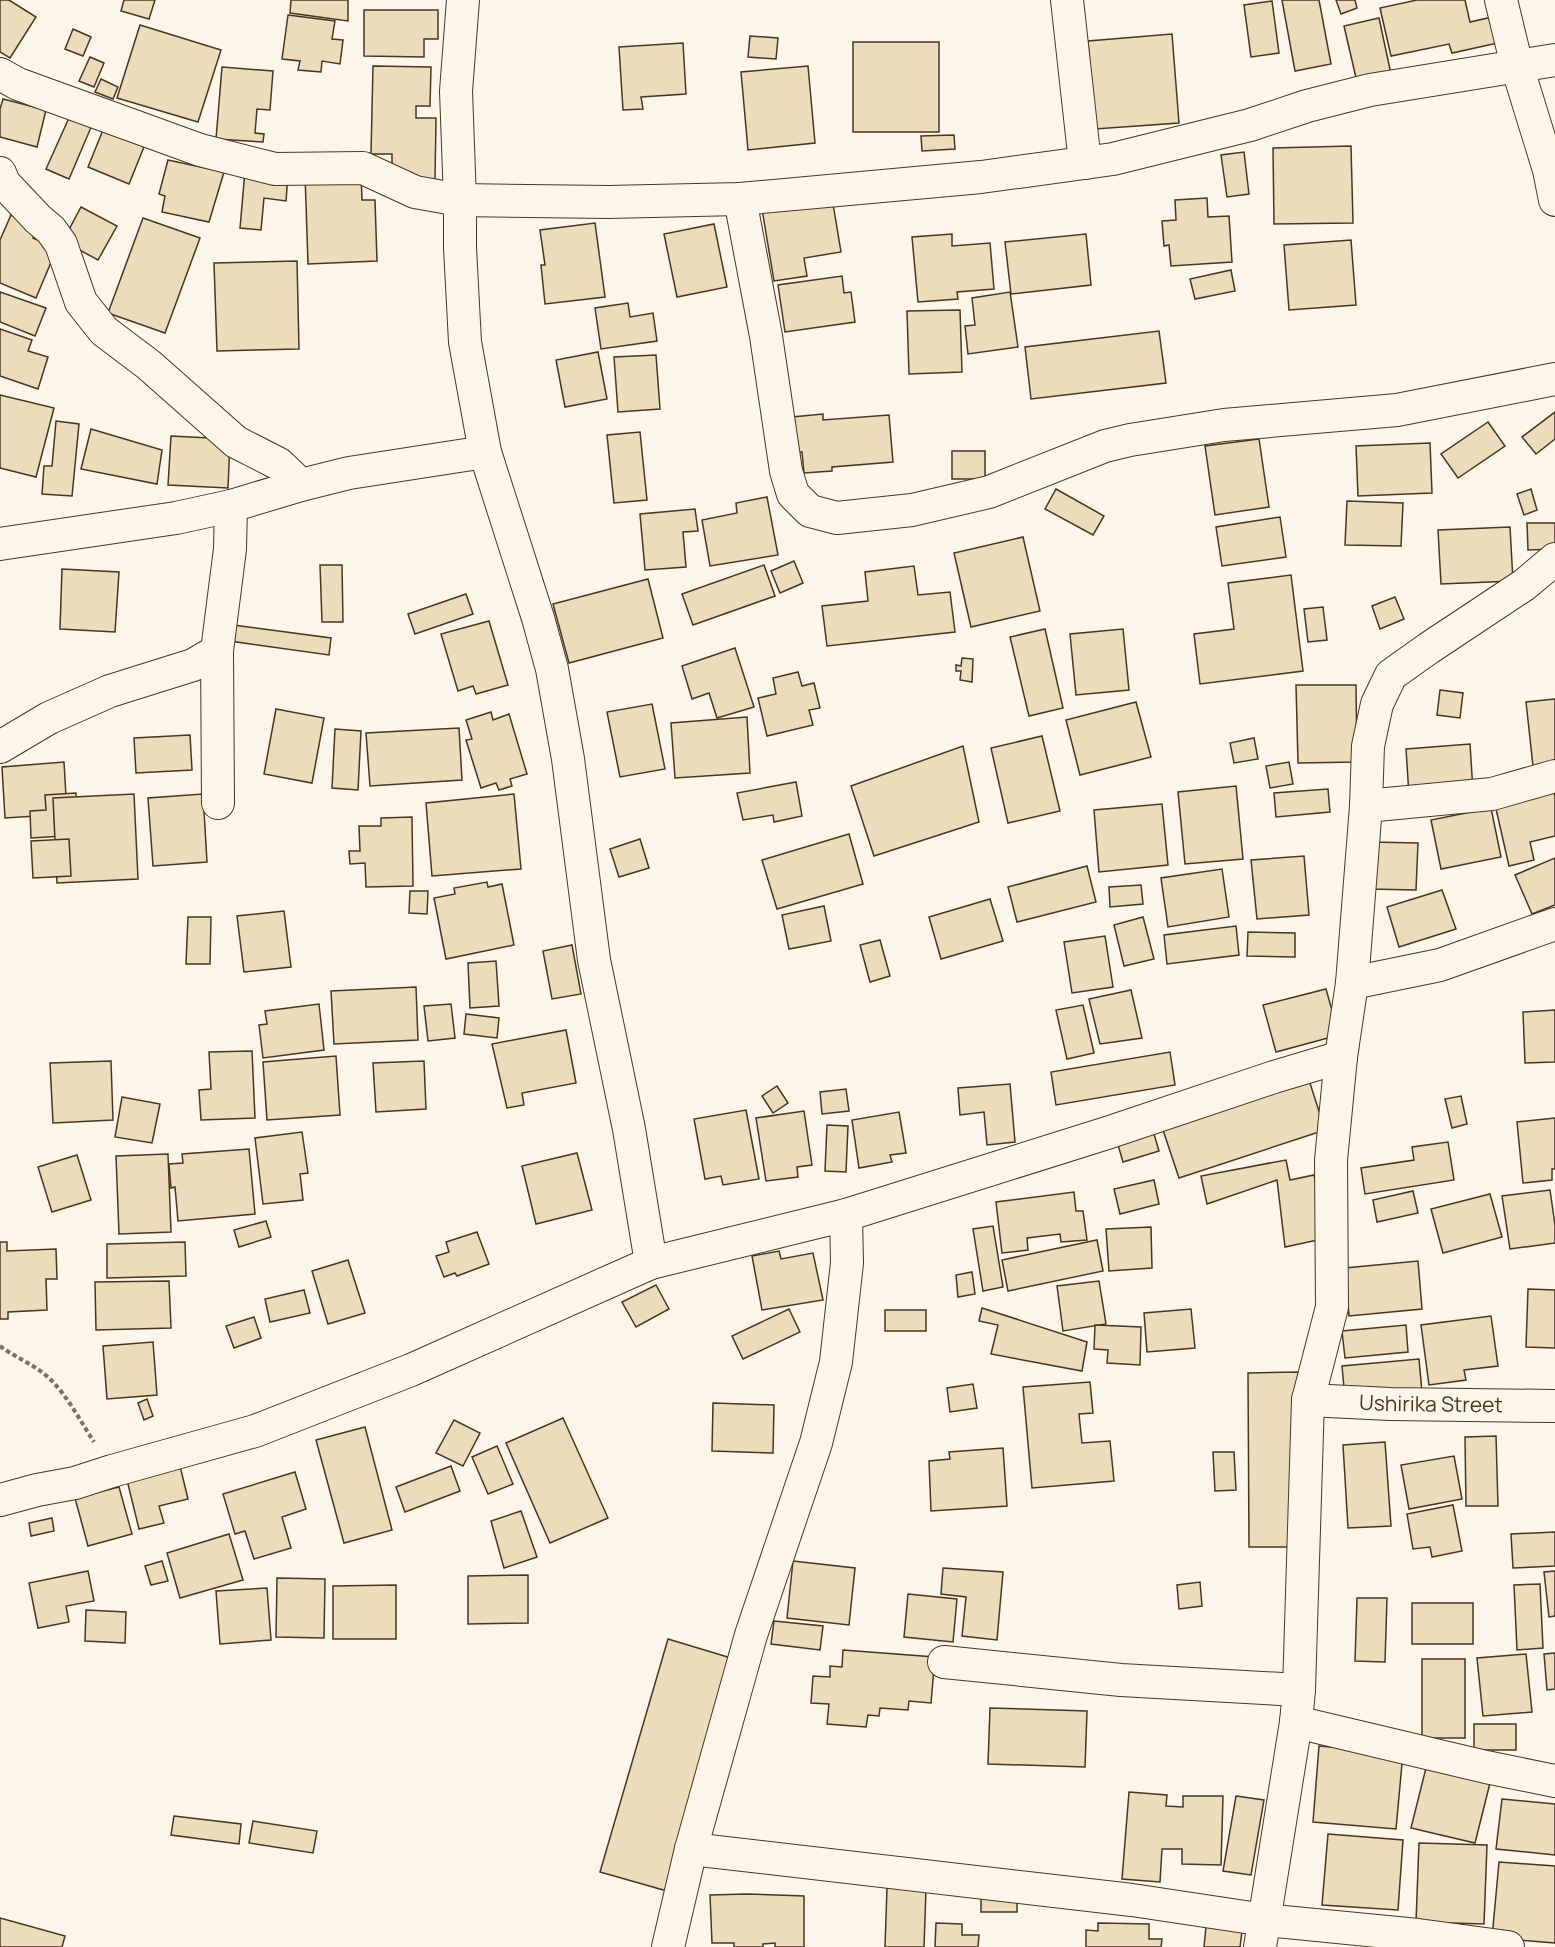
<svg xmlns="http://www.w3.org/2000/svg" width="1555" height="1947" font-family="Manrope,sans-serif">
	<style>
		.building { fill: #ecdcbc; stroke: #4a3520; stroke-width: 1.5 }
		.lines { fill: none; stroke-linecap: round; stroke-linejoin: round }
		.minor-casing { stroke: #4a3520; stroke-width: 34 }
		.path { stroke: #7f6f5c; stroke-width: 4; stroke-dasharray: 4.5 3; stroke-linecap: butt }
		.minor { stroke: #fbf6e9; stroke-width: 32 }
		.labels { text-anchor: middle; stroke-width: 4.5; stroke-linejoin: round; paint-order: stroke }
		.street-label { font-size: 21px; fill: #4a3520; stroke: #fbf6e9 }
	</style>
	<rect width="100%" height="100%" fill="#fbf6e9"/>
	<g class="building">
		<path d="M0,0h9l27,17 -26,41 -10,-6z"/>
		<path d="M124,0h31l-6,19 -28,-8z"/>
		<path d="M291,0h57v21l-58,-8z"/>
		<path d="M1282,0h37l12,64 -36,7z"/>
		<path d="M1336,0h19l2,8 -16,6z"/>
		<path d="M1417,0h48l5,22 31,-7 6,26 -55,12 -3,-9 -58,12 -11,-48z"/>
		<path d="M1272,1l7,52 -28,4 -7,-52z"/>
		<path d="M364,10h74v29h-14v18l-60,-1z"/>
		<path d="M288,15l47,6 -3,18 11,1 -3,24 -18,-3 -1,11 -23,-2 2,-9 -18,-2z"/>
		<path d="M1379,18l12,56 -34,8 -13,-56z"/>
		<path d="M140,25l81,25 -23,72 -81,-24z"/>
		<path d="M73,29l18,8 -8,19 -18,-7z"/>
		<path d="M1172,34l7,89 -84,6 -7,-88z"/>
		<path d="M750,36l28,2 -2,21 -28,-2z"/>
		<rect x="853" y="42" width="86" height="90"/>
		<path d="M683,43l3,51 -45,3 2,12 -20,1 -4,-63z"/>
		<path d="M90,57l14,6 -10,24 -15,-6z"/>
		<path d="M373,66l58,1 -1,39h-14v12h20l-1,62 -43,-1v-25h-21z"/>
		<path d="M808,66l7,77 -67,7 -7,-78z"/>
		<path d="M222,67l51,4 -3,39 -13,-1 -2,24 9,1 -1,8 -47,-3z"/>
		<path d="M101,79l17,8 -5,12 -18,-7z"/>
		<path d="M3,99l43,11 -9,37 -37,-10v-28z"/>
		<path d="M73,109l22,9 -26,61 -23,-10z"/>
		<path d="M107,120l41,17 -19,47 -41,-17z"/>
		<path d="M954,135l1,14 -33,2 -1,-15z"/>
		<path d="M1351,146l2,77 -79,1 -1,-76z"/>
		<path d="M1244,152l5,42 -22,3 -6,-42z"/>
		<path d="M168,160l56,12 -15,50 -47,-10 3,-16 -6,-2z"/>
		<path d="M245,171l43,4 -2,26 -22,-3 -3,32 -21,-2z"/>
		<path d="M361,173l1,27h13l2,61 -69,3 -3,-90z"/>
		<path d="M832,198l9,54 -37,6 3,18 -33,5 -12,-72z"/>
		<path d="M1207,198l1,19 21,-1 3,46 -61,4 -2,-21 -5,1 -2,-25 14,-1 -1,-20z"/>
		<path d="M81,207l36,19 -19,34 -35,-19z"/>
		<path d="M11,215l26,11 -4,12 24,10 -21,50 -36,-15v-43z"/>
		<path d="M143,218l57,20 -35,95 -57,-20z"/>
		<path d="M595,223l10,74 -60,7 -4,-39h4l-5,-35z"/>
		<path d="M714,224l13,63 -50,10 -13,-63z"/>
		<path d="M952,234v12l38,-3 4,46 -37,3 1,7 -40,3 -6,-65z"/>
		<path d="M1086,234l5,51 -80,9 -6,-52z"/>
		<path d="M1351,240l5,65 -67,5 -5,-65z"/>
		<path d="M297,261l2,88 -82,2 -3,-88z"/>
		<path d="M1231,270l4,21 -40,8 -5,-20z"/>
		<path d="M842,276l2,17 7,-1 4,30 -70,10 -7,-47z"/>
		<path d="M0,292l46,16 -11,28 -35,-14z"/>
		<path d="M1010,292l8,55 -50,7 -3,-28 10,-1 -3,-27z"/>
		<path d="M628,303l2,14 23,-4 4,28 -56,8 -6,-41z"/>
		<path d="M960,310l2,62 -53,2 -2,-63z"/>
		<path d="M0,329l32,11 -4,11 20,6 -10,32 -38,-13z"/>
		<path d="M1159,331l7,52 -135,16 -6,-52z"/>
		<path d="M598,352l9,47 -42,8 -9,-47z"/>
		<path d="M656,355l4,54 -42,3 -4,-55z"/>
		<path d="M0,395l54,13 -18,69 -36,-9z"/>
		<path d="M1555,412v27l-19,15 -14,-17z"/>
		<path d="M823,414v6l66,-5 4,47 -61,5v4l-28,2 -2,-21 -8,2 -2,-37z"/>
		<path d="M56,421l23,3 -7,72 -30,-2 2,-28h8z"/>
		<path d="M1488,422l17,24 -47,32 -17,-24z"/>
		<path d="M91,429l71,21 -5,34 -76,-15z"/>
		<path d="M640,432l7,68 -33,3 -7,-68z"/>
		<path d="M171,436l59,3 -2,49 -60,-3z"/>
		<path d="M1259,439l10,68 -54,8 -10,-69z"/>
		<path d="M1430,443l2,50 -74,3 -2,-50z"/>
		<rect x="952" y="451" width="33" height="28"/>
		<path d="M1056,489l48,27 -11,19 -48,-26z"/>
		<path d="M1531,489l6,21 -13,5 -7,-21z"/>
		<path d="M767,497l11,58 -68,11 -8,-46 35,-7 -1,-10z"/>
		<path d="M1347,501l56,2 -2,43 -56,-1z"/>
		<path d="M695,509l3,22 -15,1 3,35 -41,3 -5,-56z"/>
		<path d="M1280,517l6,40 -64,9 -6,-39z"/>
		<path d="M1527,523h28v26l-27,1z"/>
		<path d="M1510,527l3,54 -72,3 -3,-54z"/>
		<path d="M1023,537l17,74 -69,16 -17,-74z"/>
		<path d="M794,561l9,22 -23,10 -9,-22z"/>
		<path d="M320,565h22l1,57h-21z"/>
		<path d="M764,565l11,31 -82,29 -11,-31z"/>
		<path d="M914,566l4,29 32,-3 5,40 -128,14 -5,-40 46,-5 -3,-29z"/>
		<path d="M62,569l57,3 -4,60 -55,-3z"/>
		<path d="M1291,575l12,96 -103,13 -6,-50 40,-5 -6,-46z"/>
		<path d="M648,579l15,59 -94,25 -16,-59z"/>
		<path d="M466,594l7,20 -58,20 -7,-20z"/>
		<path d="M1395,597l9,22 -24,10 -8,-23z"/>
		<path d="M1323,607l4,33 -19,2 -4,-33z"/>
		<path d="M489,621l19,64 -32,9 -3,-8 -15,5 -17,-57z"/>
		<path d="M233,625l98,13 -2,17 -99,-14z"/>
		<path d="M1045,629l18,79 -34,8 -19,-79z"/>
		<path d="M1123,629l6,61 -53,5 -6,-61z"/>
		<path d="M735,648l19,59 -37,11 -8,-25 -17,6 -10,-33z"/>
		<path d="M962,658l11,1 -1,23 -12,-2 1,-9h-5v-6l5,1z"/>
		<path d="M798,672l4,14 12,-3 6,25 -11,2 4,15 -46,11 -9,-38 18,-4 -3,-16z"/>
		<path d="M1296,685h60l1,77 -59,1z"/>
		<path d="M1440,690l23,3 -3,25 -23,-3z"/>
		<path d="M1555,699v64l-22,3 -7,-64z"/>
		<path d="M1136,702l15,55 -71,18 -14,-55z"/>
		<path d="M652,704l13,65 -45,8 -13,-65z"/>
		<path d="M276,709l48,9 -12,65 -48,-9z"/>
		<path d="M491,712l2,8 16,-6 18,60 -17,5 2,7 -13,4 -3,-7 -15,5 -15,-48 6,-1 -6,-19z"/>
		<path d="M747,717l3,56 -75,5 -4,-55z"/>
		<path d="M459,728l3,52 -92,6 -4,-53z"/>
		<path d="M335,729l26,2 -3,59 -26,-2z"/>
		<path d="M190,735l2,35 -56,3 -2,-35z"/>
		<path d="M1042,736l18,75 -52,12 -17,-75z"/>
		<path d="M1254,738l4,21 -24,4 -4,-20z"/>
		<path d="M1470,744l3,47 -64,4 -3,-46z"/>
		<path d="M963,746l16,76 -105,34 -23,-70z"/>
		<path d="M64,762l3,52 -62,4 -3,-51z"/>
		<path d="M1289,762l4,22 -23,4 -4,-22z"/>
		<path d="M796,782l6,34 -28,6 -1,-7 -30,5 -6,-27z"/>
		<path d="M1236,786l7,73 -58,5 -7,-72z"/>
		<path d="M1553,787l2,10v39l-25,6 4,18 -25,6 -15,-66z"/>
		<path d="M1328,789l2,23 -54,5 -2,-24z"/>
		<path d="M76,793l3,42 -48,3 -1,-27 16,-1 -1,-15z"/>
		<path d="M134,794l4,85 -81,4 -4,-85z"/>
		<path d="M203,794l4,68 -54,4 -5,-68z"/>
		<path d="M514,794l7,75 -89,7 -6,-73z"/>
		<path d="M1162,804l6,61 -69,7 -5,-62z"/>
		<path d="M1491,808l10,49 -60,12 -10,-49z"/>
		<path d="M412,817l1,69 -47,1 -1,-24 -15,1 -1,-13h11l-1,-25h22v-8z"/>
		<path d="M849,834l14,50 -86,25 -15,-49z"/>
		<path d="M69,839l2,37 -38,2 -2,-37z"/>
		<path d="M640,839l9,29 -30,9 -9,-28z"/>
		<path d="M1370,842l48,1 -2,47 -47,-1z"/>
		<path d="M1304,856l5,59 -52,4 -6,-59z"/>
		<path d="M1555,858v47l-23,9 -17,-39z"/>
		<path d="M1087,866l9,36 -79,20 -9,-35z"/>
		<path d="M1222,869l7,48 -61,10 -7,-49z"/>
		<path d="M487,882l1,5 14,-3 12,61 -68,14 -12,-61 21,-4 -1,-6z"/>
		<path d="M1141,885l2,19 -33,3 -1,-20z"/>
		<path d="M1442,890l14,39 -57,18 -12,-40z"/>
		<path d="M410,891h18l-1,23 -18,-1z"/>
		<path d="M990,899l13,42 -62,18 -12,-42z"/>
		<path d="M824,906l7,35 -42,8 -7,-34z"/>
		<path d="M284,911l7,56 -47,5 -7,-56z"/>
		<path d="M188,917h23l-1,47h-24z"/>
		<path d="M1143,917l11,42 -30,7 -10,-41z"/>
		<path d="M1236,926l3,29 -72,9 -3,-29z"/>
		<path d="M1248,932l47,1v24l-48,-1z"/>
		<path d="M1105,936l8,51 -41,6 -8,-51z"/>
		<path d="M880,940l10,36 -20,6 -10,-37z"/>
		<path d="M572,945l9,49 -29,5 -9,-48z"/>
		<path d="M496,961l3,45 -29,2 -2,-45z"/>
		<path d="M416,987l2,53 -84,4 -3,-53z"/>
		<path d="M1326,989l13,46 -63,17 -13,-47z"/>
		<path d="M1131,990l11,48 -42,6 -11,-45z"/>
		<path d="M319,1004l5,46 -61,8 -4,-33 8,-1 -2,-13z"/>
		<path d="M451,1004l4,34 -27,3 -4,-35z"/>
		<path d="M1083,1005l11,48 -27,6 -11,-49z"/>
		<path d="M1555,1010v52l-30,1 -2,-51z"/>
		<path d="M466,1014l33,4 -2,20 -33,-4z"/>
		<path d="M566,1030l10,53 -54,10 2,12 -17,3 -15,-64z"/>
		<path d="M252,1051l3,67 -54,2 -2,-30 12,-1 -2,-37z"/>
		<path d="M1170,1052l5,33 -119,20 -5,-33z"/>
		<path d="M336,1056l4,59 -73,5 -4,-58z"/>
		<path d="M111,1061l2,59 -60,3 -3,-60z"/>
		<path d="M424,1061l2,48 -50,3 -3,-49z"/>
		<path d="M1309,1080l16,50 -146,48 -17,-51z"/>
		<path d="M1010,1084l5,58 -28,3 -3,-33 -24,3 -2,-27z"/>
		<path d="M777,1086l11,17 -15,10 -11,-17z"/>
		<path d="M846,1089l3,22 -27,3 -2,-22z"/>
		<path d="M1461,1096l6,28 -15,4 -7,-29z"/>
		<path d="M122,1097l38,7 -8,39 -37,-6z"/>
		<path d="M746,1110l13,69 -36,6 -2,-9 -16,3 -11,-60z"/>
		<path d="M804,1111l8,54 -15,2 1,10 -32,4 -10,-63z"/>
		<path d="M899,1112l7,41 -16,2 2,7 -33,6 -7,-48z"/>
		<path d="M1555,1118v51h-3v11l-29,3 -6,-61z"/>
		<path d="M827,1125l21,1 -2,46 -21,-1z"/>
		<path d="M1152,1127l7,24 -36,11 -7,-24z"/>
		<path d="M302,1132l6,41 -8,1 3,26 -40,4 -8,-66z"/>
		<path d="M1448,1142l6,38 -89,14 -4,-26 53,-8 -2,-13z"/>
		<path d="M249,1149l6,65 -77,7 -3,-34 -4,1 -2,-24 14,-1 -1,-9z"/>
		<path d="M577,1153l15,57 -56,14 -14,-58z"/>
		<path d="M168,1154l3,78 -52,2 -3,-78z"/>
		<path d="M77,1155l14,45 -39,12 -14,-45z"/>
		<path d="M1286,1160l4,20 24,-5 13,63 -42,9 -8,-67 -70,24 -6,-28z"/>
		<path d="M1154,1180l5,24 -39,10 -6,-25z"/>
		<path d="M1550,1190l5,35v18l-45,6 -8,-53z"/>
		<path d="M1413,1191l5,22 -41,9 -4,-22z"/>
		<path d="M1074,1192l2,19h7l4,29 -26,2 -1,-8 -33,4 1,12 -26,3 -6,-51z"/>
		<path d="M1490,1194l12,43 -59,16 -12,-44z"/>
		<path d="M266,1221l5,16 -32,10 -5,-17z"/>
		<path d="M993,1226l10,61 -20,4 -10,-62z"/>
		<path d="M1151,1227l1,41 -43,3 -3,-42z"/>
		<path d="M477,1232l12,32 -32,12 -2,-3 -11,4 -8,-21 13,-4 -3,-10z"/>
		<path d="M1097,1240l6,31 -95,20 -6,-31z"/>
		<path d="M0,1242h7v9l49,-2 1,30h-11l1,31 -39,2v7h-8z"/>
		<path d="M185,1242l1,34 -79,2v-34z"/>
		<path d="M779,1251l2,8 32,-6 10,47 -61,10 -10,-54z"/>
		<path d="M348,1260l17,53 -37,11 -16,-53z"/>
		<path d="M1418,1261l4,48 -73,7 -4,-48z"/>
		<path d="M972,1272l3,22 -17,3 -2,-22z"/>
		<path d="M169,1281l2,47 -75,2 -1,-48z"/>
		<path d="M1099,1281l7,43 -43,7 -6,-45z"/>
		<path d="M656,1285l13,24 -33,18 -14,-25z"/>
		<path d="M1528,1289l27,1v58l-29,-1z"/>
		<path d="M304,1290l6,23 -40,9 -5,-23z"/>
		<path d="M982,1308l105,34 -5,29 -91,-17 7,-29 -19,-4z"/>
		<path d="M789,1309l11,23 -57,27 -11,-23z"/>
		<path d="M1191,1309l4,39 -48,4 -3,-39z"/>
		<rect x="885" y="1310" width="41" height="21"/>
		<path d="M1491,1316l7,50 -34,4 2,10 -37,5 -8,-60z"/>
		<path d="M254,1317l7,21 -27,10 -8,-22z"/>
		<path d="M1095,1325l46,2 -1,38 -33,-2 1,-13 -14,-1z"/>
		<path d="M1406,1325l2,27 -63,6 -3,-27z"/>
		<path d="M153,1342l4,53 -50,4 -4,-53z"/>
		<path d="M1419,1359l3,33 -77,7 -3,-33z"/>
		<path d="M1299,1372l1,175h-51l-1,-174z"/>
		<path d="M1090,1382l3,31 -14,1 3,29 28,-2 4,40 -82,7 -9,-101z"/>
		<path d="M973,1384l4,24 -27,4 -3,-24z"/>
		<path d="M147,1399l6,17 -9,4 -6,-17z"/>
		<path d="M713,1403l61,2 -1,48 -61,-2z"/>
		<path d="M563,1418l45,100 -58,25 -44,-100z"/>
		<path d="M454,1420l26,13 -17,33 -27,-13z"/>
		<path d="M365,1427l27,103 -48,13 -28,-103z"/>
		<path d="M1496,1436l2,70h-32l-1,-69z"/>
		<path d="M1385,1442l6,84 -43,2 -5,-83z"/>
		<path d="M497,1446l16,38 -25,10 -16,-37z"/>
		<path d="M1003,1448l4,58 -76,5 -2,-50 21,-2 -1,-7z"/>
		<path d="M1213,1452h21l2,38 -21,1z"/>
		<path d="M1454,1456l8,43 -53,10 -8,-44z"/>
		<path d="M179,1462l9,37 -29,7 5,17 -25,6 -13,-53z"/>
		<path d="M451,1466l9,25 -55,21 -9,-25z"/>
		<path d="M295,1472l11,37 -24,8 9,31 -37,11 -9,-28 -10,3 -12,-40z"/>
		<path d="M119,1487l13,47 -44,12 -13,-48z"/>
		<path d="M1453,1505l9,46 -30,6 -2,-10 -17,2 -6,-35z"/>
		<path d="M521,1511l16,46 -33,11 -13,-47z"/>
		<path d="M52,1518l2,13 -23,5 -2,-13z"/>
		<path d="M1555,1532v34l-42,2 -2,-34z"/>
		<path d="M229,1534l14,46 -63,18 -13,-45z"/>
		<path d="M162,1561l6,20 -17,4 -6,-19z"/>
		<path d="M793,1561l62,7 -6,57 -62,-7z"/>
		<path d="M943,1568l60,4 -6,68 -35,-4 4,-39 -25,-3z"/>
		<path d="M88,1571l6,30 -28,5 3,16 -31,6 -9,-45z"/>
		<path d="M1555,1571v45l-6,1 -5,-45z"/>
		<path d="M528,1575v48l-60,1v-48z"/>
		<path d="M277,1578l48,1 -1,59 -48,-1z"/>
		<path d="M1200,1582l2,24 -23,3 -2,-24z"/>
		<path d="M1540,1584l3,64 -26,2 -3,-65z"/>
		<path d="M396,1585v54h-63v-53z"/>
		<path d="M267,1588l4,52 -51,4 -4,-53z"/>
		<path d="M908,1594l49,5 -4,43 -49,-5z"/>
		<path d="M1357,1598h30l-2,64 -30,-1z"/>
		<rect x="1412" y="1603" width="61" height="41"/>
		<path d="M86,1610l40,2 -1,31 -40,-2z"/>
		<path d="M774,1621l49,5 -3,24 -49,-6z"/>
		<path d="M668,1639l73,22 -67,232 -74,-21z"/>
		<path d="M843,1650l92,7 -4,46 -22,-2 -1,9 -28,-2 -1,8 -11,-1 -2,12 -39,-3 2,-20 -18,-1 2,-27 17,1v-11l12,1z"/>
		<path d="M1555,1653v36l-8,1 -3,-36z"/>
		<path d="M1526,1654l6,58 -49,4 -6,-58z"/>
		<rect x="1422" y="1659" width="43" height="79"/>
		<path d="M990,1708l97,3 -2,56 -97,-3z"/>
		<rect x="1474" y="1724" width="42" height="26"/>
		<path d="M1319,1746l84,7 -7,76 -83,-7z"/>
		<path d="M1427,1764l64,15 -16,64 -64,-15z"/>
		<path d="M1129,1792l38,3 -1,11 17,1v-11h40l-2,69 -39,-1v-15h-20l-2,33 -38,-3z"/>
		<path d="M1236,1796l28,4 -13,75 -28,-4z"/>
		<path d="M1502,1799l53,5v51l-59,-6z"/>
		<path d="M174,1816l67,8 -2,20 -68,-9z"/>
		<path d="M253,1821l64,10 -4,22 -64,-10z"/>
		<path d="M1328,1834l75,6 -5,70 -76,-5z"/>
		<path d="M1419,1843l68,2 -3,79 -68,-2z"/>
		<path d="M1499,1862l56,4v77l-63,-5z"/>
		<path d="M887,1888l39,1 -2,58h-39z"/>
		<path d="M747,1894l57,2v51h-29v-4l-12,1v3h-29v-4h-22l-2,-48z"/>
		<rect x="981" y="1895" width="36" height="17"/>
		<path d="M0,1918l65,18 -3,11h-62z"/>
		<path d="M936,1923l26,1v11h17l-1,12h-43z"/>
		<path d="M1098,1923l51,1v15h13l-1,8h-75v-17l12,1z"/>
		<path d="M1206,1927l36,4 -2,16h-36z"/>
	</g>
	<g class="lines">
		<g class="minor-casing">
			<g id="minor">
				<path d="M463,0l-7,91 4,109v48l5,94 20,110 53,166 14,51 16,90 26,201 35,169 22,134"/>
				<path d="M1067,0l18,163"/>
				<path d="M1501,0l16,66 32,104 6,30"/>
				<path d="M0,74l18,10 182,66 75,19 88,-1 52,24 45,8 148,2 132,-3 241,-22 132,-18 137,-34 57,-19 63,-16 185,-30"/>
				<path d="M0,173l4,10 34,36 13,11 10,14 20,58 23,29 45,34 87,77 43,22 22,21"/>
				<path d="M740,199l26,137 20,135 7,23 17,17 27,7 75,-8 77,-18 116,-46 25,-6 94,-15 173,-15 158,-31"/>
				<path d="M0,544l176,-26 55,-12 70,-21 48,-12 136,-21"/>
				<path d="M0,747l49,-29 61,-27 83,-26 24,-14"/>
				<path d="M218,803l-1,-152 13,-102 1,-43"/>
				<path d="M1366,806l126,-12 63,-18"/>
				<path d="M1352,983l88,-18 115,-41"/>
				<path id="s1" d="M1308,1400l82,4 165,2"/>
				<path d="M0,1500l37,-10 38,-7 37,-12 143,-40 156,-61 240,-107 195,-48 261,-82 167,-56 67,-20"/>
				<path d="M944,1662l177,18 178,10"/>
				<path d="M1296,1722l190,45 69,14"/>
				<path d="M691,1849l441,51 133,20 153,15 90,12"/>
				<path d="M668,1947l23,-98 60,-214 65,-192 20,-81 11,-99 -1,-48"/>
				<path d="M1260,1947l36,-225 3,-32 9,-290 24,-93 -1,-147 10,-103 11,-74 14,-177 2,-60 9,-42 14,-29 38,-27 95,-63 31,-26"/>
			</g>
		</g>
		<path class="path" d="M0,1346c16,12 36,19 51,34 17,17 30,42 43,62"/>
		<use href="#minor" class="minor"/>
	</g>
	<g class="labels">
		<g class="street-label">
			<text dy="7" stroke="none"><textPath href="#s1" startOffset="123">Ushirika Street</textPath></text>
		</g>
	</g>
</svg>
